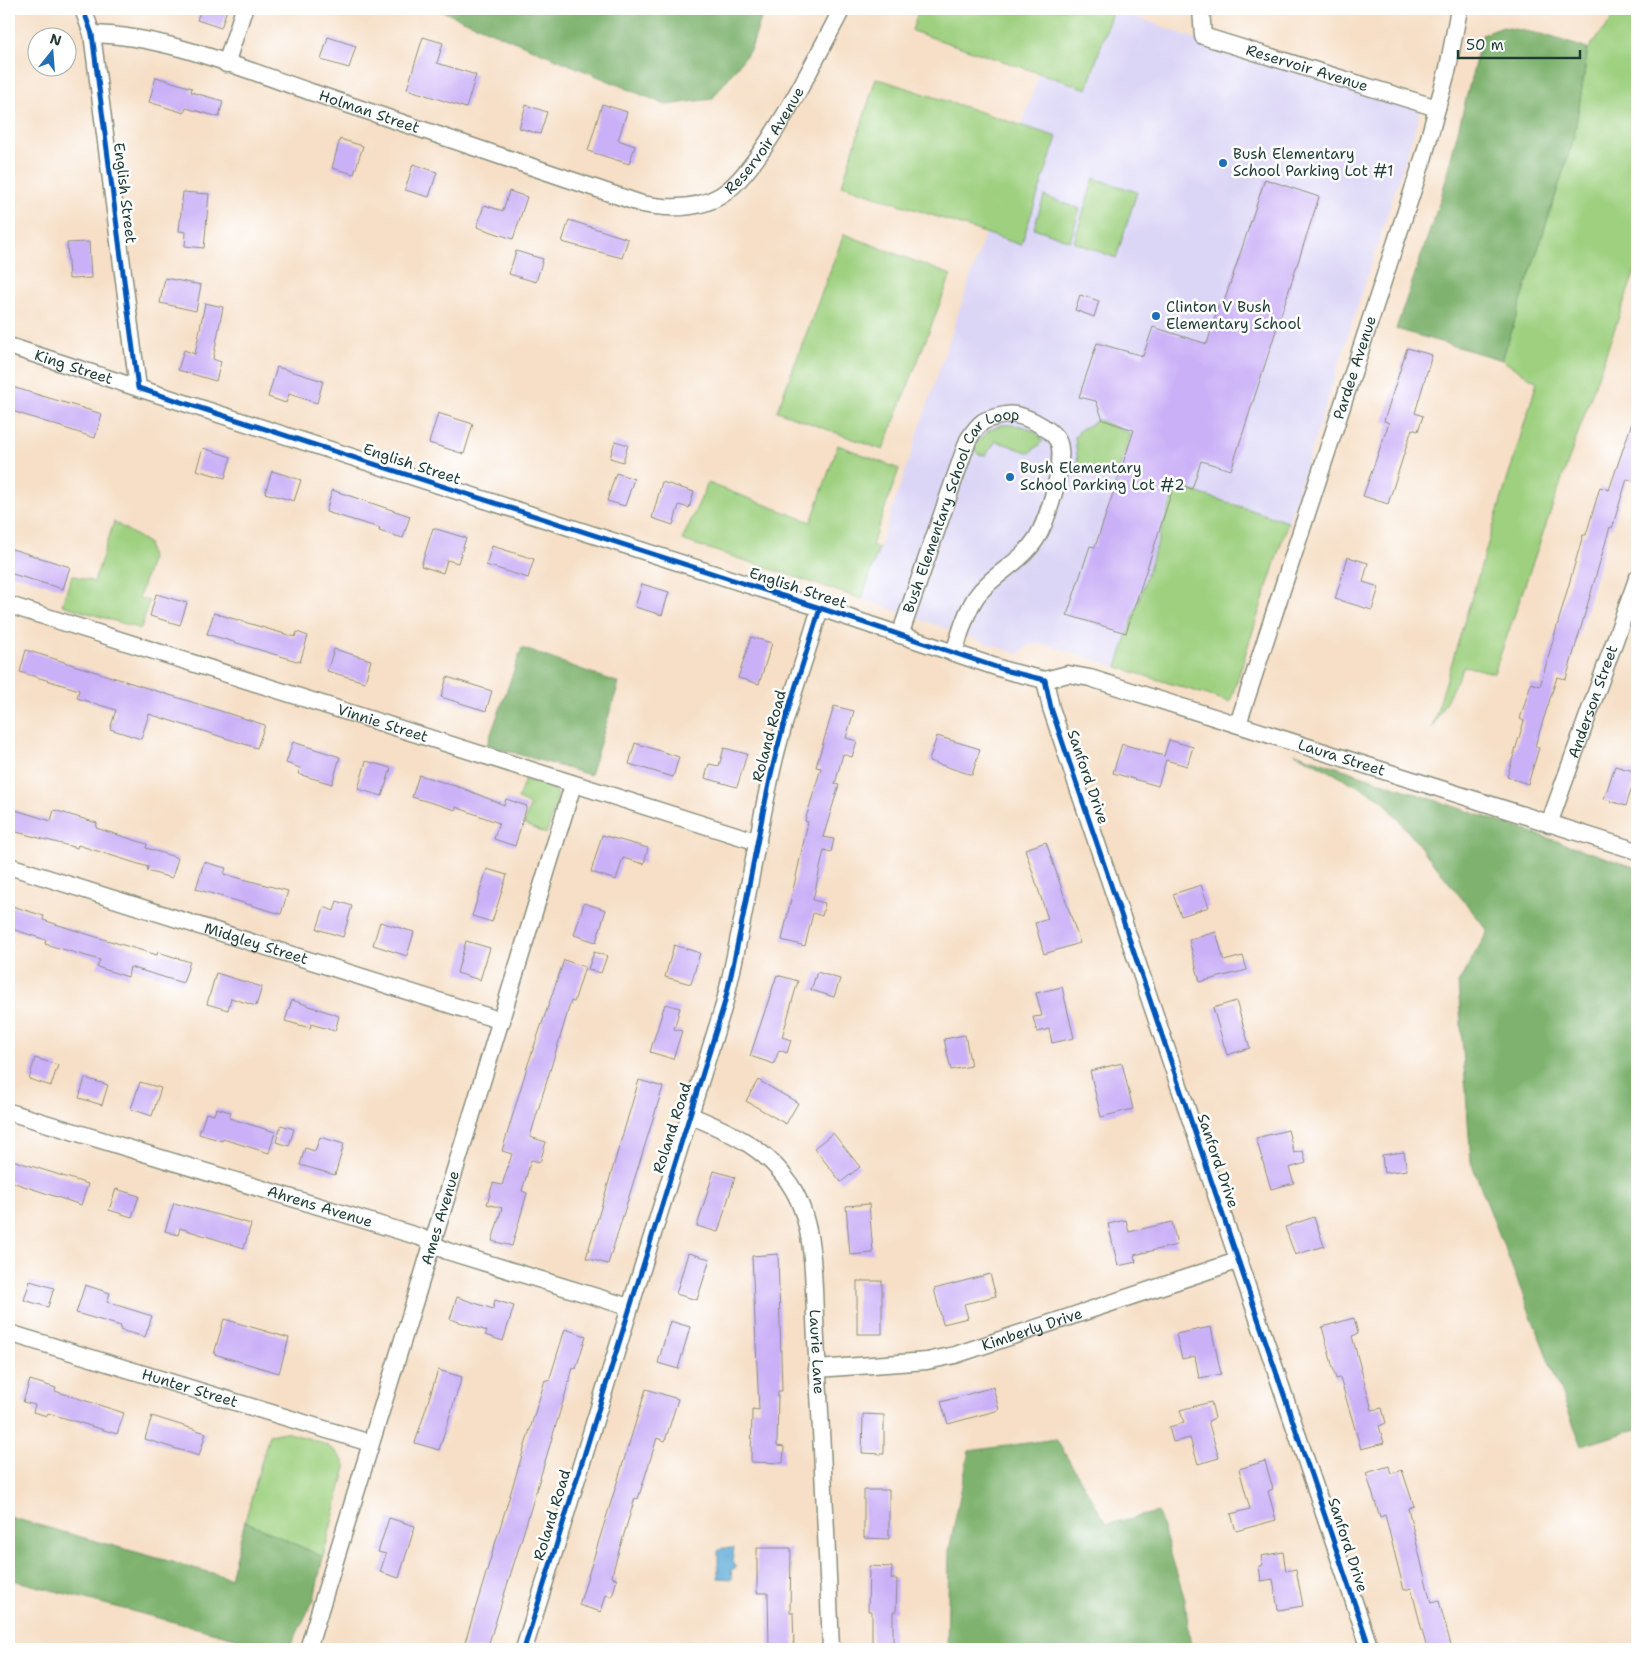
<svg xmlns="http://www.w3.org/2000/svg" width="1646" height="1658" font-family="'Shantell Sans',sans-serif">
	<style>
		.built { fill: #dcd6f6 }
		.green { fill: #9ed07f; stroke: #5e865a }
		.forest { fill: #7eb26e; stroke: #4e7851 }
		.water { fill: #5dabd7; stroke: #3e7486 }
		.building { fill: #cab0f7 }
		.lines { fill: none; stroke-linecap: round; stroke-linejoin: round }
		.minor-casing { stroke: #8a8e7d; stroke-width: 19 }
		.minor { stroke: #fff; stroke-width: 16 }
		.cycleway-casing { stroke: #fff; stroke-width: 8 }
		.cycleway { stroke: #0057b8; stroke-width: 5 }
		.poi-dot { fill: #1f6fb2; stroke: #fff; stroke-width: 2 }
		.labels { text-anchor: middle; stroke-width: 5; stroke-linejoin: round; paint-order: stroke }
		.street-label { font-size: 15px; fill: #1f3d34; stroke: #fff }
		.poi-label { font-size: 15px; fill: #1f3d34; stroke: #fff; text-anchor: start }
	</style>
	<rect width="100%" height="100%" fill="#fff"/>
	<filter id="ink" filterUnits="userSpaceOnUse"><feTurbulence type="fractalNoise" baseFrequency=".02" numOctaves="2"/><feDisplacementMap in="SourceGraphic" scale="10" xChannelSelector="R" yChannelSelector="G"/><feConvolveMatrix kernelMatrix="1 2 1 2 8 2 1 2 1" color-interpolation-filters="sRGB"/></filter>
	<filter id="wash" filterUnits="userSpaceOnUse"><feTurbulence type="fractalNoise" baseFrequency=".0096" numOctaves="4" result="noise"/><feDisplacementMap in="SourceGraphic" scale="20" xChannelSelector="R" yChannelSelector="G"/><feGaussianBlur stdDeviation="1.12" result="paint"/><feColorMatrix in="noise" values="0 0 0 0 0 0 0 0 0 0 0 0 0 0 0 0 0 1.4 0 .05"/><feComposite in="paint" operator="in"/></filter>
	<g filter="url(#wash)">
		<rect width="100%" height="100%" fill="#f6dfc6"/>
		<path class="built" d="M1061,9h46l35,10 64,24 215,67 -191,592 -183,-57h-18l-10,9 -157,-55z"/>
		<g class="green">
			<path d="M919,9h194l-26,80 -175,-58z"/>
			<path d="M1620,9h17v256l-143,408 -30,-7 -32,62 105,-346 -35,-22 72,-222 14,-89z"/>
			<path d="M876,78l181,59 -36,108 -179,-60z"/>
			<path d="M1094,178l43,14 -21,66 -42,-16z"/>
			<path d="M1044,196l36,13 -10,32 -36,-13z"/>
			<path d="M844,234l107,41 -68,175 -106,-39z"/>
			<path d="M1099,420l32,14 -14,41 -33,-5 -6,-6 -3,-27 6,-8z"/>
			<path d="M1001,425c17,-1 32,1 42,16l-13,12 -34,-12 -10,14 -8,-1 -4,-6c7,-12 14,-18 27,-23z"/>
			<path d="M838,445l61,24 -27,76 7,3 -17,51 -180,-59 26,-57 103,39z"/>
			<path d="M1176,486l112,36 -58,180 -113,-35z"/>
			<path d="M114,522l34,21 3,17 -12,38 10,3 -8,28 -79,-24 10,-30 22,7z"/>
			<path d="M525,779l25,8 7,5v10l-11,32 -22,-10 6,-19 -12,-6z"/>
			<path d="M285,1432c24,7 51,10 61,35l-23,90 -78,-36 24,-86z"/>
		</g>
		<g class="forest">
			<path d="M437,9h327l-13,40 -39,50 -46,6z"/>
			<path d="M1503,27l42,8 43,14 -14,89 -72,222 -106,-31 45,-131 41,-163z"/>
			<path d="M522,648l97,35 -29,92 -103,-30z"/>
			<path d="M1295,753l342,115v561l-55,17 -111,-284 -13,-179 30,-52 -106,-132z"/>
			<path d="M1056,1439l51,85 51,-12 27,88 6,49h-244l2,-99 20,-99z"/>
			<path d="M9,1517l221,61 15,-57 78,36 -9,42 -25,50h-12l-268,-70z"/>
		</g>
		<path class="water" d="M723,1548h11l-2,14 5,5 -2,2h-4l1,10 -14,-1v-27z"/>
		<g id="blocks">
			<g class="building">
				<path d="M201,9h26l-6,19 -24,-8z"/>
				<path d="M328,37l28,9 -7,22 -28,-8z"/>
				<path d="M423,37l20,6 -6,20 39,12 -10,33 -59,-19z"/>
				<path d="M156,77l36,11 -1,4 32,9 -4,16 -33,-9 -2,5 -35,-11z"/>
				<path d="M602,104l25,8 -9,28 17,6 -6,18 -41,-13z"/>
				<path d="M526,105l21,7 -7,22 -21,-6z"/>
				<path d="M340,139l23,7 -9,28 -22,-6z"/>
				<path d="M413,164l24,8 -8,25 -24,-7z"/>
				<path d="M1265,179l54,18 -88,273 -30,-9 -9,28 -17,-7 -49,151 -59,-18 23,-69 5,1 39,-117 -31,-10 -7,-19 -17,-4 18,-54 46,13 10,-29 54,17 12,-40 4,1z"/>
				<path d="M509,191l18,6 -14,42 -36,-12 7,-22 19,6z"/>
				<path d="M183,192l26,2 -5,54 -19,-2 1,-14 -7,-1z"/>
				<path d="M569,220l59,19 -6,19 -60,-16z"/>
				<path d="M89,242l2,36 -22,1 -2,-36z"/>
				<path d="M516,251l27,8 -7,23 -27,-8z"/>
				<path d="M165,278l36,7 -5,26 -36,-8z"/>
				<path d="M1080,295l19,6 -5,16 -19,-7z"/>
				<path d="M205,303l18,4 -10,52 8,3 -5,19 -38,-11 6,-20 11,4z"/>
				<path d="M1407,348l25,7 -17,58 8,3 -5,15 -6,-2 -24,75 -25,-8 26,-73 -5,-2z"/>
				<path d="M277,367l46,14 -6,22 -28,-9 -3,9 -18,-6z"/>
				<path d="M9,386l93,28 -7,24 -86,-28z"/>
				<path d="M438,413l35,11 -9,30 -35,-11z"/>
				<path d="M1634,417h3v65l-10,-3 -15,49 -2,-1 -44,152 -9,-2 -22,69 4,2 -11,36 -21,-7 17,-56 -4,-2 11,-36 9,3 43,-151h3l14,-48 9,3z"/>
				<path d="M615,441l13,4 -5,17 -13,-4z"/>
				<path d="M203,448l28,9 -6,21 -29,-8z"/>
				<path d="M272,471l29,9 -7,21 -29,-8z"/>
				<path d="M616,473l18,6 -9,27 -18,-5z"/>
				<path d="M662,482l32,10 -5,16 -10,-3 -6,20 -21,-7z"/>
				<path d="M332,490l78,26 -7,22 -24,-7 1,-3 -54,-16z"/>
				<path d="M433,528l33,10 -8,25 -11,-3 -4,13 -22,-7z"/>
				<path d="M492,546l42,13 -6,19 -42,-13z"/>
				<path d="M9,548l61,19 -7,22 -54,-16z"/>
				<path d="M1348,557l20,6 -5,19 16,5 -7,23 -37,-11z"/>
				<path d="M642,584l27,8 -7,23 -27,-8z"/>
				<path d="M156,594l31,9 -7,22 -30,-9z"/>
				<path d="M214,613l81,24 2,-5 11,4 -8,26 -93,-28z"/>
				<path d="M751,637l21,6 -13,41 -21,-6z"/>
				<path d="M334,649l37,11 -6,22 -38,-11z"/>
				<path d="M26,650l239,75 -8,23 -108,-34 -8,25 -31,-10 6,-19 -39,-12 2,-8 -59,-18z"/>
				<path d="M447,677l45,14 -6,20 -45,-14z"/>
				<path d="M834,706l20,5 -8,27 11,3 -5,16 -9,-3 -8,30 4,1 -16,52 11,2 -3,13 -7,-2 -11,50 12,3 -3,13 -9,-3 -8,33 -23,-6 26,-118 -3,-1 16,-53 -5,-1z"/>
				<path d="M937,736l43,13 -8,26 -43,-14z"/>
				<path d="M1169,740l24,7 -6,19 -21,-6 -8,26 -45,-13 9,-29 42,12z"/>
				<path d="M293,742l47,15 -8,27 -34,-10 2,-6 -14,-5z"/>
				<path d="M635,743l44,14 -6,20 -44,-13z"/>
				<path d="M724,748l23,6 -10,33 -32,-9 4,-14 10,2z"/>
				<path d="M366,761l25,7 -9,28 -24,-7z"/>
				<path d="M1615,766l22,6 -11,34 -22,-7z"/>
				<path d="M419,775l43,13 42,17 2,-6 21,7 -12,40 -21,-7 5,-16 -43,-16v3l-44,-13z"/>
				<path d="M9,808l42,13 3,-11 43,13 -1,5 51,16 -1,4 32,10 -6,20 -25,-7 1,-4 -70,-22 -1,3 -68,-18z"/>
				<path d="M602,835l46,13 -4,16 -21,-6 -7,22 -25,-8z"/>
				<path d="M1046,842l34,101 -36,11 -9,-31 13,-4 -23,-70z"/>
				<path d="M204,862l22,6 -2,6 64,17 -7,23 -85,-25z"/>
				<path d="M487,869l20,6 -15,47 -20,-6z"/>
				<path d="M1201,885l8,22 -28,9 -8,-22z"/>
				<path d="M337,901l15,5 -9,31 -26,-8 7,-22 10,4z"/>
				<path d="M584,903l22,7 -10,32 -22,-7z"/>
				<path d="M9,905l35,11 -1,4 50,16 64,19 1,-3 32,10 -7,21 -53,-16 -2,10 -31,-10 3,-7 -55,-16 1,-4 -37,-12z"/>
				<path d="M380,922l34,10 -7,24 -34,-11z"/>
				<path d="M1216,932l8,29 19,-5 4,14 -47,12 -11,-42z"/>
				<path d="M466,941l24,7 -10,32 -23,-7z"/>
				<path d="M674,945l26,8 -9,31 -26,-7z"/>
				<path d="M594,952l13,4 -6,17 -13,-4z"/>
				<path d="M564,960l21,7 -11,35 -3,-1 -41,136 16,5 -6,20 -9,-2 -9,31 5,2 -15,53 -20,-5 10,-33 -15,-4 6,-21 9,2 10,-31 -10,-3 26,-87z"/>
				<path d="M817,972l23,7 -6,18 -23,-7z"/>
				<path d="M216,973l46,14 -6,19 -25,-8 -3,12 -21,-6z"/>
				<path d="M777,975l21,6 -16,56 9,3 -4,13 -8,-3 -5,14 -24,-8z"/>
				<path d="M1062,987l12,51 -22,5 -3,-14 -12,3 -4,-15 9,-1 -6,-23z"/>
				<path d="M292,1000l47,16 -4,15 -24,-7 -1,4 -25,-7z"/>
				<path d="M1236,1001l14,47 -23,7 -14,-47z"/>
				<path d="M665,1004l15,4 -6,21 8,2 -9,28 -23,-7z"/>
				<path d="M965,1035l6,31 -20,4 -7,-31z"/>
				<path d="M35,1058l23,7 -7,21 -22,-7z"/>
				<path d="M1122,1063l11,46 -32,8 -11,-46z"/>
				<path d="M85,1078l23,7 -6,20 -23,-7z"/>
				<path d="M639,1080l24,7 -55,177 -22,-6z"/>
				<path d="M758,1080l40,23 -12,21 -40,-23z"/>
				<path d="M140,1082l21,6 -9,28 -21,-7z"/>
				<path d="M216,1108l15,4 -2,6 46,14 -6,21 -46,-14 -1,2 -23,-7 7,-21 8,2z"/>
				<path d="M281,1125l13,4 -5,17 -13,-4z"/>
				<path d="M1288,1130l6,23 9,-2 3,12 -17,5 5,15 -23,6 -15,-51z"/>
				<path d="M833,1133l27,34 -19,15 -27,-34z"/>
				<path d="M320,1137l24,7 -9,31 -35,-10 5,-17 10,3z"/>
				<path d="M1404,1152l3,18 -23,3 -2,-18z"/>
				<path d="M9,1159l79,25 -7,21 -72,-24z"/>
				<path d="M714,1171l21,6 -17,55 -21,-6z"/>
				<path d="M116,1189l23,7 -7,21 -23,-7z"/>
				<path d="M174,1203l77,21 -7,24 -64,-20 -2,7 -13,-4z"/>
				<path d="M869,1204l4,49 -23,2 -4,-49z"/>
				<path d="M1314,1217l10,29 -29,9 -10,-28z"/>
				<path d="M1126,1220l3,12 43,-10 5,23 -43,10 2,7 -18,4 -10,-42z"/>
				<path d="M688,1253l22,6 -13,41 -21,-6z"/>
				<path d="M778,1254l4,137h-4l-1,55 7,1 -1,16 -32,-1 1,-53 7,1 -7,-154z"/>
				<path d="M990,1274l6,22 -32,8 4,14 -25,6 -9,-35z"/>
				<path d="M30,1281l24,7 -6,19 -24,-7z"/>
				<rect x="857" y="1281" width="25" height="53"/>
				<path d="M85,1285l25,8 -3,9 45,14 -7,21 -25,-7 1,-4 -45,-13z"/>
				<path d="M457,1297l36,12 2,-9 19,6 -11,35 -18,-6 2,-4 -37,-12z"/>
				<path d="M1354,1318l4,16 -6,2 20,74 10,-2 4,15 -7,3 5,17 -23,6 -21,-71 -4,1 -14,-52z"/>
				<path d="M224,1319l65,19 -10,35 -65,-19z"/>
				<path d="M670,1321l20,6 -12,42 -20,-6z"/>
				<path d="M1211,1327l10,47 -22,4 -4,-22 -13,3 -6,-25z"/>
				<path d="M565,1329l21,7 -10,33 -3,-1 -51,170 -35,111h-24l82,-269 4,1z"/>
				<path d="M438,1370l24,7 -23,73 -24,-7z"/>
				<path d="M30,1380l26,8 -1,3 69,22 -7,21 -69,-21 -1,3 -14,-4 2,-7 -12,-3z"/>
				<path d="M993,1387l6,23 -51,14 -7,-22z"/>
				<path d="M646,1389l32,10 -13,42 -8,-3 -19,61 -3,-1 -21,69 -2,10 5,2 -5,18 -6,-2 -5,17 -22,-7z"/>
				<path d="M1211,1402l4,16 -7,3 11,37 -21,6 -8,-26 -17,4 -4,-15 15,-4 -4,-13z"/>
				<path d="M863,1414l21,1v39l-22,-1z"/>
				<path d="M152,1416l54,17 -7,23 -54,-17z"/>
				<path d="M1265,1461l8,28 -5,2 8,29 -40,11 -5,-17 19,-5 -11,-40z"/>
				<path d="M1389,1466l2,8 11,-4 12,36 -6,2 23,95 8,-2 13,48h-25l-16,-61 -7,2 -19,-75 -5,2 -14,-44z"/>
				<path d="M864,1490h25v49l-25,-1z"/>
				<path d="M389,1518l26,8 -16,52 -19,-6 6,-18 -8,-2z"/>
				<path d="M757,1548h34l-1,64h3l1,37h-25l-1,-56h-11z"/>
				<path d="M1283,1552l3,19 10,-2 7,37 -25,4 -5,-31 -12,2 -2,-15 4,-1 -2,-9z"/>
				<path d="M869,1566l23,1 -1,12h6l-1,33h-3v37h-21v-38h-4z"/>
			</g>
		</g>
	</g>
	<g filter="url(#ink)">
		<use href="#blocks" fill-opacity="0" stroke="#8a8e7d" stroke-width="1"/>
		<g class="lines">
			<g class="minor-casing">
				<g id="minor">
					<path d="M83,9l9,25 46,354 682,220 188,63 37,9"/>
					<path id="s1" d="M1201,9l2,27 234,72"/>
					<path id="s2" d="M92,34c75,2 148,34 219,58 110,37 221,75 331,112 26,5 54,6 78,-8 41,-24 98,-142 122,-187"/>
					<path d="M226,64l18,-55"/>
					<path id="s3" d="M9,346l129,42"/>
					<path id="s4" d="M9,605l749,237"/>
					<path id="s5" d="M900,635l68,-195c12,-19 15,-21 38,-25 9,-2 21,3 29,7 9,5 18,10 23,19 9,19 -11,81 -22,98 -16,25 -45,36 -60,58 -11,17 -16,37 -22,56"/>
					<path d="M1045,680l6,28 319,941"/>
					<path id="s6" d="M1045,680l23,-6 22,4 547,173"/>
					<path id="s7" d="M1238,724l186,-568 24,-88 11,-59"/>
					<path id="s8" d="M1549,824l88,-245"/>
					<path id="s9" d="M9,866l493,155"/>
					<path id="s10" d="M9,1112l411,125 27,14 182,56"/>
					<path id="s11" d="M689,1115c42,17 82,35 105,76 23,41 19,102 22,148 6,104 11,207 15,310"/>
					<path id="s12" d="M9,1333l361,110"/>
					<path id="s13" d="M817,1369l110,-8 28,-6 285,-95"/>
					<path id="s14" d="M308,1649l265,-864"/>
					<path d="M524,1649l200,-644c18,-73 29,-147 45,-221 12,-60 34,-117 51,-176"/>
				</g>
			</g>
			<use href="#minor" class="minor"/>
			<g class="cycleway-casing">
				<g id="cycleway">
					<path d="M83,9l9,25 46,354 682,220 188,63 37,9 6,28 319,941"/>
					<path d="M524,1649l200,-644c18,-73 29,-147 45,-221 12,-60 34,-117 51,-176"/>
				</g>
			</g>
			<use href="#cycleway" class="cycleway"/>
		</g>
	</g>
	<g class="poi-dot">
		<circle cx="1223" cy="163" r="5"/>
		<circle cx="1156" cy="316" r="5"/>
		<circle cx="1010" cy="477" r="5"/>
	</g>
	<g class="labels">
		<g class="street-label">
			<text dy="5" stroke="none"><textPath href="#s1" startOffset="136">Reservoir Avenue</textPath></text>
			<text dy="5" stroke="none"><textPath href="#s2" startOffset="289">Holman Street</textPath></text>
			<text dy="5" stroke="none"><textPath href="#s2" startOffset="729">Reservoir Avenue</textPath></text>
			<text transform="translate(125 193) rotate(83)" y="5">English Street</text>
			<text dy="5" stroke="none"><textPath href="#s3" startOffset="68">King Street</textPath></text>
			<text dy="5" stroke="none"><textPath href="#s7" startOffset="375">Pardee Avenue</textPath></text>
			<text transform="translate(412 464) rotate(18)" y="5">English Street</text>
			<text dy="5" stroke="none"><textPath href="#s5" startOffset="146">Bush Elementary School Car Loop</textPath></text>
			<text transform="translate(798 588) rotate(18)" y="5">English Street</text>
			<text dy="5" stroke="none"><textPath href="#s8" startOffset="130">Anderson Street</textPath></text>
			<text dy="5" stroke="none"><textPath href="#s4" startOffset="392">Vinnie Street</textPath></text>
			<text transform="translate(769 736) rotate(-75)" y="5">Roland Road</text>
			<text dy="5" stroke="none"><textPath href="#s6" startOffset="310">Laura Street</textPath></text>
			<text transform="translate(1088 777) rotate(71)" y="5">Sanford Drive</text>
			<text dy="5" stroke="none"><textPath href="#s9" startOffset="259">Midgley Street</textPath></text>
			<text transform="translate(672 1128) rotate(-72)" y="5">Roland Road</text>
			<text transform="translate(1218 1161) rotate(71)" y="5">Sanford Drive</text>
			<text dy="5" stroke="none"><textPath href="#s10" startOffset="325">Ahrens Avenue</textPath></text>
			<text dy="5" stroke="none"><textPath href="#s14" startOffset="451">Ames Avenue</textPath></text>
			<text dy="5" stroke="none"><textPath href="#s13" startOffset="220">Kimberly Drive</textPath></text>
			<text dy="5" stroke="none"><textPath href="#s11" startOffset="296">Laurie Lane</textPath></text>
			<text dy="5" stroke="none"><textPath href="#s12" startOffset="189">Hunter Street</textPath></text>
			<text transform="translate(552 1515) rotate(-73)" y="5">Roland Road</text>
			<text transform="translate(1348 1545) rotate(72)" y="5">Sanford Drive</text>
		</g>
		<g class="poi-label">
			<text x="1233" y="159">Bush Elementary<tspan x="1233" dy="17">School Parking Lot #1</tspan></text>
			<text x="1166" y="312">Clinton V Bush<tspan x="1166" dy="17">Elementary School</tspan></text>
			<text x="1020" y="473">Bush Elementary<tspan x="1020" dy="17">School Parking Lot #2</tspan></text>
		</g>
	</g>
	<rect width="1646" height="1658" fill="none" stroke="#fff" stroke-width="30"/>
	<g transform="translate(52 52) rotate(17)"><circle r="24" fill="#ffffff" stroke="#a5b1ae"/>
	<path d="M0-4L9 19L0 12L-9 19Z" fill="#1f6fb2"/>
	<text y="-8" font-size="14" font-weight="bold" text-anchor="middle" fill="#1f3d34">N</text>
	</g>
	<path d="M1458 50v8h122v-8" fill="none" stroke="#1f3d34" stroke-width="2.5"/>
	<text x="1466" y="50" font-size="15" fill="#1f3d34" stroke="#ffffff" stroke-width="4" paint-order="stroke">50 m</text>
</svg>
